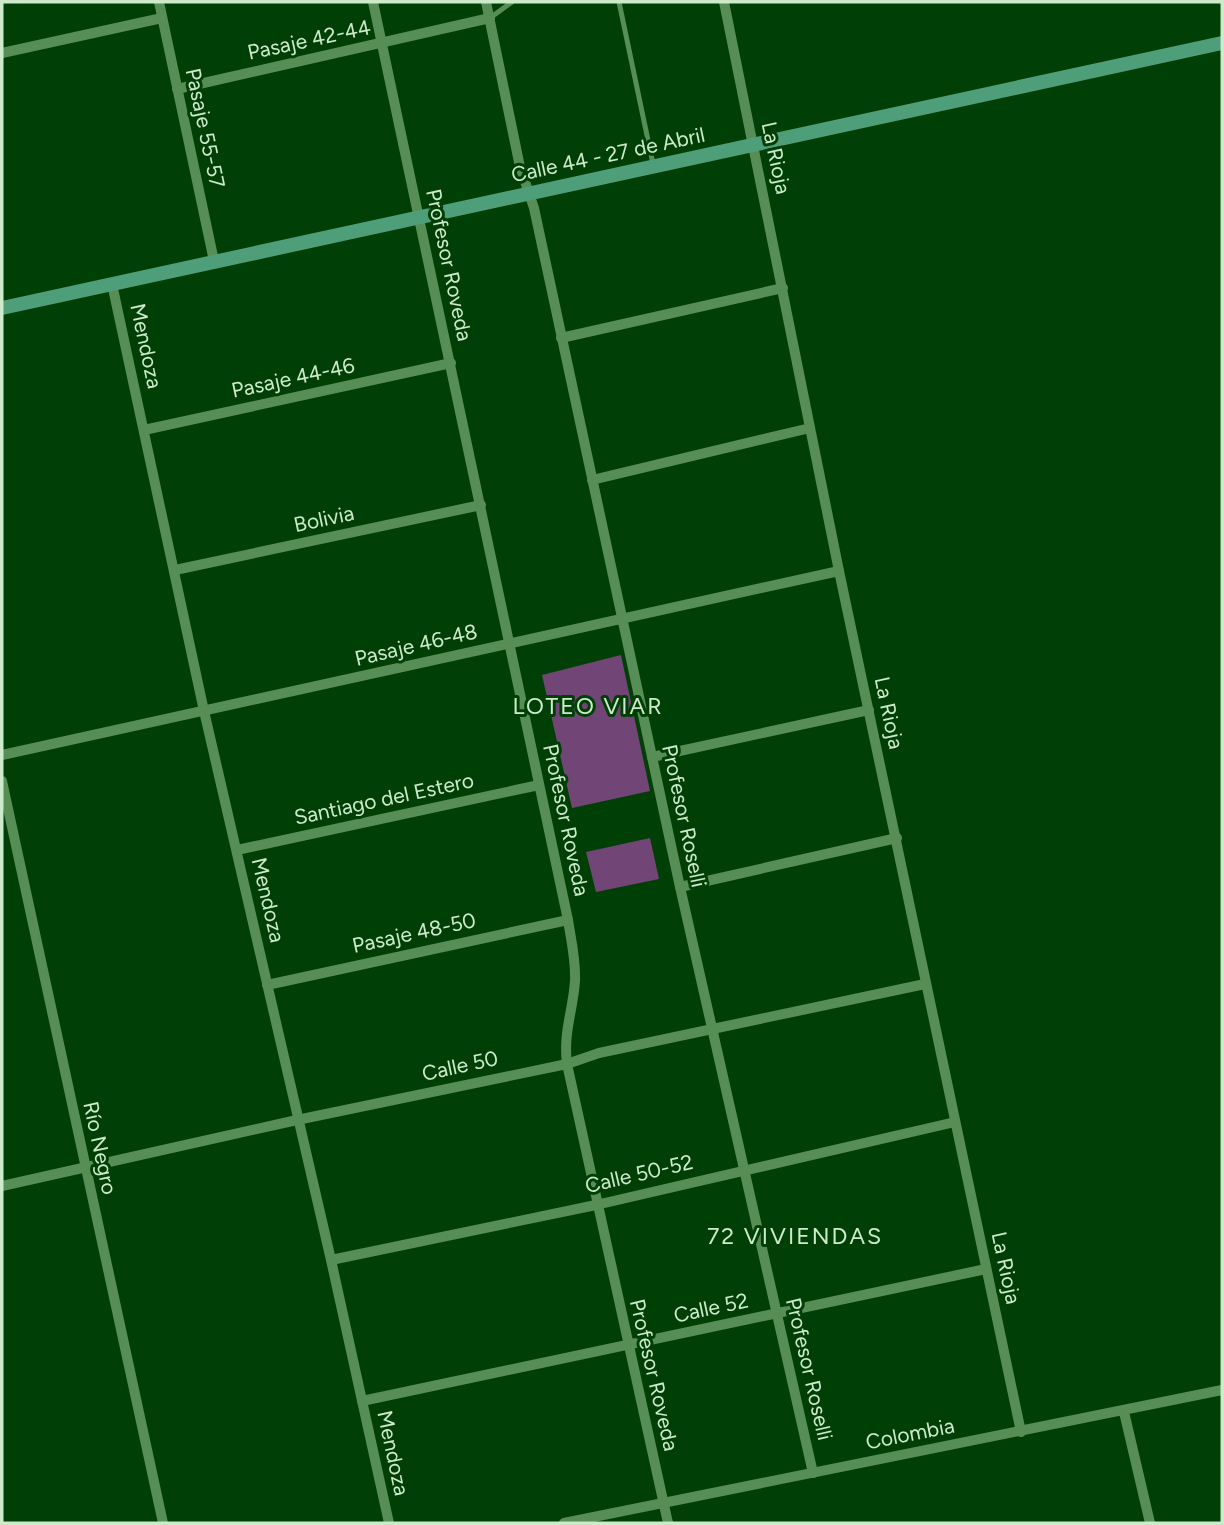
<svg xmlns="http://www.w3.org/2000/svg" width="1224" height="1525" font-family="Figtree,sans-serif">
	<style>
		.green { fill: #724577 }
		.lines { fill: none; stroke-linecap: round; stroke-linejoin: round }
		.lane { stroke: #568e55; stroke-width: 5 }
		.street { stroke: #568e55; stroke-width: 10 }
		.secondary { stroke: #4f9e7a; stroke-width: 14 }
		.labels { text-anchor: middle; stroke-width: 6; stroke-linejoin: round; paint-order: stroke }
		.street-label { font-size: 21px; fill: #cdeacb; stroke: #003f05 }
		.neighbourhood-label { font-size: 23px; letter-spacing: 2px; fill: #cdeacb; stroke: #003f05 }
	</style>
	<rect width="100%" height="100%" fill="#003f05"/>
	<g class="green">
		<path d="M621,655l29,136 -78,17 -30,-133z"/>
		<path d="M650,838l9,41 -63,13 -10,-40z"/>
	</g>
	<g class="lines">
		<g class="lane">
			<path d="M619,2l34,162"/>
			<path d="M490,18l22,-16"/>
		</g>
		<g class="street">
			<path d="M159,2l55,259"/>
			<path d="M373,2l195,918c3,20 8,40 7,61 -2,30 -12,51 -8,83l101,459"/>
			<path d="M486,2l34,165 14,41 146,679 133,586"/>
			<path d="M724,2l115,569 182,861"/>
			<path d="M2,53l160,-35"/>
			<path d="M177,89l313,-71"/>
			<path d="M112,284l92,427 127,549 58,263"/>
			<path d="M561,338l222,-50"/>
			<path d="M144,430l307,-67"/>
			<path d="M592,480l218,-52"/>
			<path d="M175,570l306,-65"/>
			<path d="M2,755l837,-184"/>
			<path d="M652,757l217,-47"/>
			<path d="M2,781l161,742"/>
			<path d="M237,850l302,-65"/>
			<path d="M680,887l217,-49"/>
			<path d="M267,985l301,-65"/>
			<path d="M2,1186l295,-66 270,-56 32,-11 326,-69"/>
			<path d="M331,1260l265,-55 359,-83"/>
			<path d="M362,1401l624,-132"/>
			<path d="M1124,1412l26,111"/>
			<path d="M564,1523l658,-133"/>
		</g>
		<path class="secondary" d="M2,308l1220,-265"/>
	</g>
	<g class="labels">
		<g class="street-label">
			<text transform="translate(309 40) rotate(-12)" y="7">Pasaje 42-44</text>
			<text transform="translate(205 128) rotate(78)" y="7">Pasaje 55-57</text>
			<text transform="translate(608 155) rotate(-12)" y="7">Calle 44 - 27 de Abril</text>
			<text transform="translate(776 158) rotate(78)" y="7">La Rioja</text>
			<text transform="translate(449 265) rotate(78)" y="7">Profesor Roveda</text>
			<text transform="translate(146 346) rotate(78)" y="7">Mendoza</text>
			<text transform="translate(293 378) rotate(-12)" y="7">Pasaje 44-46</text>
			<text transform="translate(324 519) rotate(-12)" y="7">Bolivia</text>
			<text transform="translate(416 645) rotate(-13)" y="7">Pasaje 46-48</text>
			<text transform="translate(889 713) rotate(78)" y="7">La Rioja</text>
			<text transform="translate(384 799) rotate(-12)" y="7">Santiago del Estero</text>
			<text transform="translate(684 816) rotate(78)" y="7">Profesor Roselli</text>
			<text transform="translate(566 820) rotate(78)" y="7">Profesor Roveda</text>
			<text transform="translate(268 900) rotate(77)" y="7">Mendoza</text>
			<text transform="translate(414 933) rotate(-12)" y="7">Pasaje 48-50</text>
			<text transform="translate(460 1066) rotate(-12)" y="7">Calle 50</text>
			<text transform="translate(100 1148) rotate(78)" y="7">Río Negro</text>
			<text transform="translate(639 1174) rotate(-13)" y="7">Calle 50-52</text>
			<text transform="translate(1006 1268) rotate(78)" y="7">La Rioja</text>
			<text transform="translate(711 1308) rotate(-12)" y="7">Calle 52</text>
			<text transform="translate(809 1369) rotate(77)" y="7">Profesor Roselli</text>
			<text transform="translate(654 1375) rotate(77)" y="7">Profesor Roveda</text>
			<text transform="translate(910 1434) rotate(-11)" y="7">Colombia</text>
			<text transform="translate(393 1453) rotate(78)" y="7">Mendoza</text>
		</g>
		<g class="neighbourhood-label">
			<text x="588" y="714">LOTEO VIAR</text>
			<text x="795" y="1244">72 VIVIENDAS</text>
		</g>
	</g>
	<rect width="1224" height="1525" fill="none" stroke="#cdeacb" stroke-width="7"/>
</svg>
